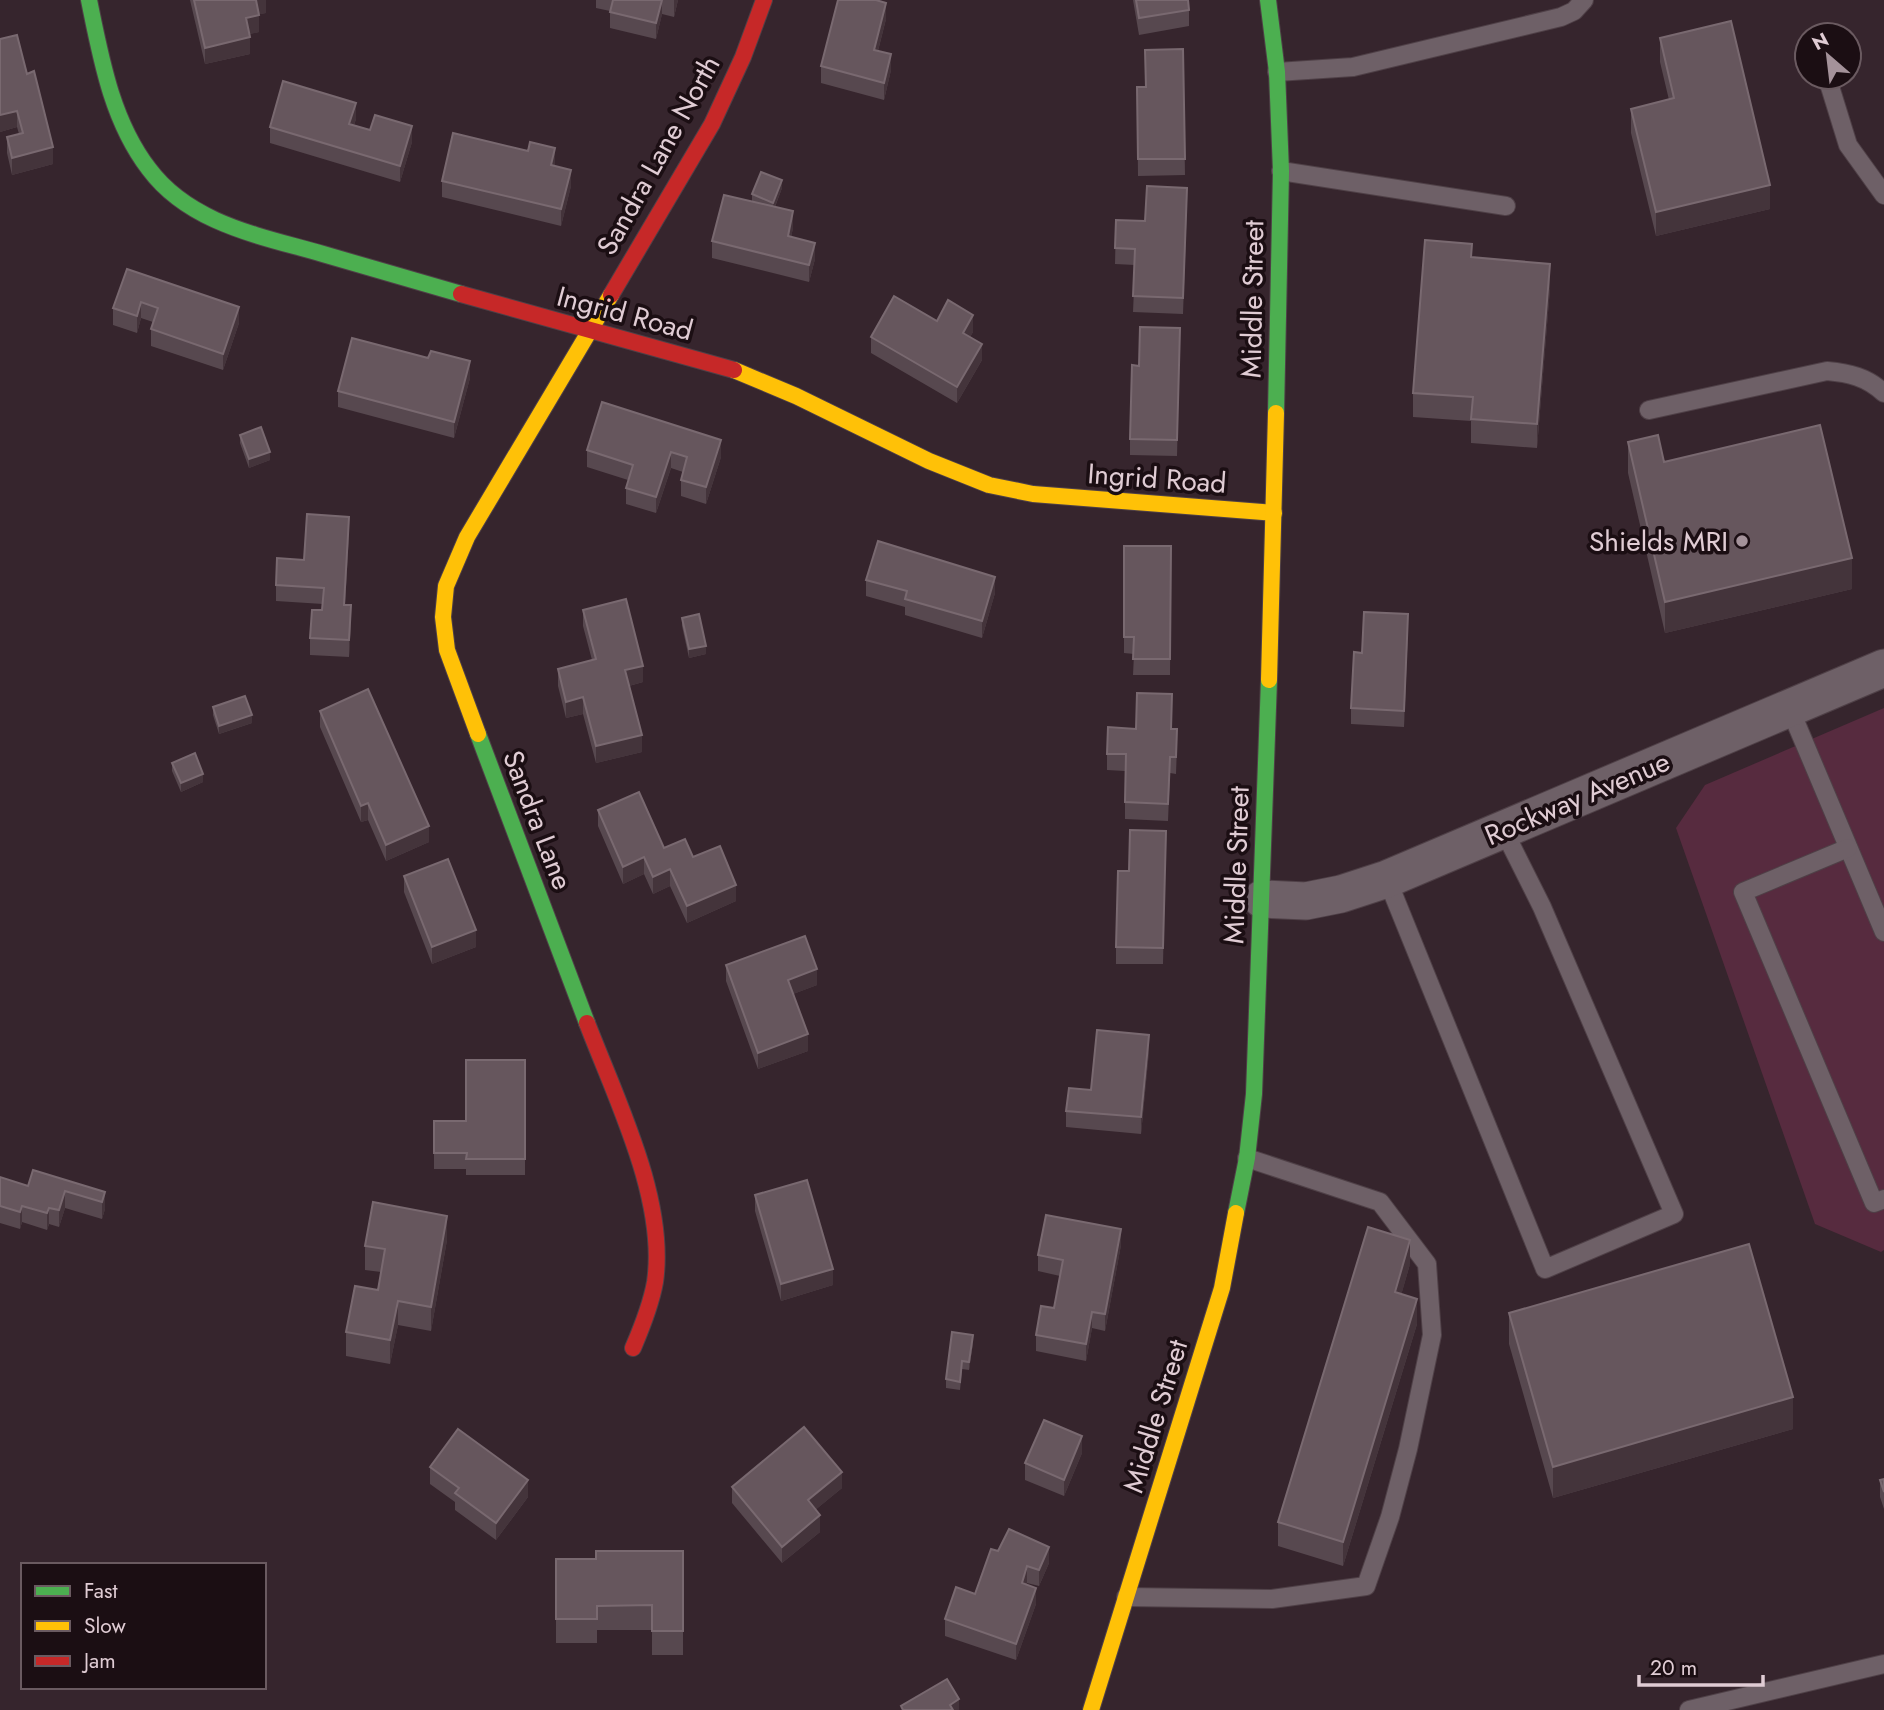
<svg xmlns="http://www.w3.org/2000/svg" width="1884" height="1710" font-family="Jost,sans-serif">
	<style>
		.green { fill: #572b3f }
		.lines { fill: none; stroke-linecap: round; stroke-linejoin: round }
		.lane-casing { stroke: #4f4047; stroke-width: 20 }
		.street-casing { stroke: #4f4047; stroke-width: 39 }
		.fast-casing { stroke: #4f4047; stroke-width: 18 }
		.slow-casing { stroke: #4f4047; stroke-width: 18 }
		.jam-casing { stroke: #4f4047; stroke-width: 18 }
		.lane { stroke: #6e6067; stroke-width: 18 }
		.street { stroke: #6e6067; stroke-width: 37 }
		.fast { stroke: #4caf50; stroke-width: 16 }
		.slow { stroke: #ffc107; stroke-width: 16 }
		.jam { stroke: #c62828; stroke-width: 16 }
		.wall { fill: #57484f }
		.shaded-wall { fill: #44343b }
		.building { fill: #66565d; stroke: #796970; stroke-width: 2 }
		.poi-dot { fill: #a4929a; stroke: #1b0e13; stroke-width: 2.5 }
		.labels { text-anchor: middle; stroke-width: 7; stroke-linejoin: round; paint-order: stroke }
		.street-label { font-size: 28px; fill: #e0ccd4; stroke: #1b0e13 }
		.poi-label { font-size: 28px; fill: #e0ccd4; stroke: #1b0e13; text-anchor: end }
	</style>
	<rect width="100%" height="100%" fill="#36252d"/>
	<path class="green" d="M1884,708v542l-3,2 -66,-28 -139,-396 29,-43z"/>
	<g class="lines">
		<g class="lane-casing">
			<g id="lane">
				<path d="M1277,72l76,-5 208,-50 13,-6 10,-11"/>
				<path d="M1827,77l21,68 36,50"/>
				<path d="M1281,171l225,35"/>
				<path d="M1649,410l178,-39c22,2 40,6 57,22"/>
				<path d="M1790,709l94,223"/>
				<path d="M1848,848l-105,44 131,311 10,-4"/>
				<path d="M1387,879l158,390 129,-55 -132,-307 -39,-78"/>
				<path d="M1126,1597l146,2 94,-13 24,-69 18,-68 24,-114 -5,-71 -47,-62 -133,-44"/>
				<path d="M1689,1710l195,-46"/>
			</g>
		</g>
		<g class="street-casing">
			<path id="street" d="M1262,899l44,2 35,-7 46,-15 497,-211"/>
		</g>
		<g class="fast-casing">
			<g id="fast">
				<path d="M89,0c12,59 23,121 60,169 41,55 112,67 174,85 46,13 92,27 138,40"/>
				<path d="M1268,0l9,72 4,99 -5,242"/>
				<path d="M478,734l109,289"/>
				<path d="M1236,1213l11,-55 7,-64 15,-414"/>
			</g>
		</g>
		<g class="slow-casing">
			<g id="slow">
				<path d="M734,370l62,26 133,65 60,24 44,9 241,19"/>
				<path d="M1269,680l7,-267"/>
				<path d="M478,734l-31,-84 -4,-33 3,-31 21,-49 144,-242"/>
				<path d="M1091,1710l131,-422 14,-75"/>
			</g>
		</g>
		<g class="jam-casing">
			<g id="jam">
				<path d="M461,294l273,76"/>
				<path d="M611,295l101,-171 31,-67 21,-57"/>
				<path d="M587,1023c29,76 80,177 68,259 -4,23 -13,45 -22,66"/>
			</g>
		</g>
		<use href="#lane" class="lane"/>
		<use href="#street" class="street"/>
		<use href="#fast" class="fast"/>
		<use href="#slow" class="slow"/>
		<use href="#jam" class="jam"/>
	</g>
	<g class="wall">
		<path d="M190,0h76v13l-7,1v18l-10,2 1,20 -45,10z"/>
		<path d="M596,0h82l-4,17 -12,-3 -6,25 -46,-11v-17l-14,-3z"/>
		<path d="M1133,0h55l1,10v16l-50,9z"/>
		<path d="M886,19l-8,32 13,19 -7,30 -63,-17v-17z"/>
		<path d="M1660,38l110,171 -114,27 -25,-103v-24l38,-9 -9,-38z"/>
		<path d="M0,39l27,35 26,90 -41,11 -5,-22v-16l12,-3 -2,-7 -17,5z"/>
		<path d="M1183,49l2,126 -47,1 -1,-89h8z"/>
		<path d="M356,119l-2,6 58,17 -12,40 -130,-39v-16z"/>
		<path d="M554,166l17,20 -10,40 -119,-29v-16z"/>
		<path d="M782,188l-7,19 18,21 -2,9 24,22 -6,23 -97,-24v-17l40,-40v-7z"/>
		<path d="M1187,204l-4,110 -50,-2 2,-47 -20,-1 1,-44 29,1z"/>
		<path d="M1472,258l78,30 -13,160 -66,-5v-22l-58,-4v-24z"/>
		<path d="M127,269l112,54 -16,47 -72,-24v-17l2,-7 -12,-4 -4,15 -24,-8v-17z"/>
		<path d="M937,321l36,11 -3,5 12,23 -25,43 -86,-50v-16z"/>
		<path d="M1180,328l-3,128 -47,-1v-16l9,-73z"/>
		<path d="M428,358l42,20 -16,60 -116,-31v-16z"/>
		<path d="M602,402l119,55 -15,47 -25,-8v-16l2,-8 -12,-4 -15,45 -30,-9v-16l2,-8 -41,-13v-17z"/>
		<path d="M240,435l30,25 -21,8 -9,-25z"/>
		<path d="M1628,442l224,147 -187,44 -37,-160z"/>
		<path d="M349,533l-4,72 6,17 -2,35 -39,-2v-17l12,-28 1,-6 -47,-3v-16l28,-25z"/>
		<path d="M1124,546h47l-1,129h-37l1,-21 -10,-1z"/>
		<path d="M866,580l129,13 -13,45 -77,-23v-8l-39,-11z"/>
		<path d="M583,610l60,72 -14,4 13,66 -46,11 -13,-49 -17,4 -8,-32v-17l34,-9 -9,-34z"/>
		<path d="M682,618l24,36 -17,4 -7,-32z"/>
		<path d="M1408,630l-4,97 -53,-3v-16l11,-55z"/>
		<path d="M213,707l39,16 -33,11 -6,-19z"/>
		<path d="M320,711l109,131 -43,19 -18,-41 -7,2 -41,-95z"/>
		<path d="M1136,729h35l6,17 -1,28 -6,-1 -2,48 -43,-2v-48l-18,-1v-16z"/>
		<path d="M172,763l31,19 -22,10 -9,-21z"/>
		<path d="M598,810l66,38 29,9 43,44 -49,22 -17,-37 -17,8 -9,-20 -21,10 -25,-58z"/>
		<path d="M1166,831l-3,133h-47v-17l13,-76z"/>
		<path d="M404,876l72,71 -44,17 -28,-72z"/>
		<path d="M726,965l91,20 -24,9 15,57 -50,18 -32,-88z"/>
		<path d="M1149,1051l-8,83 -75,-7v-16z"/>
		<path d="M525,1060v115h-59v-6h-32v-48h32z"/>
		<path d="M0,1177l28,9 77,6v17l-3,10 -37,-11 -6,19 -10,-3 -2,6 -25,-8 -2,7 -20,-6z"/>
		<path d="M755,1195l78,90 -52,16 -26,-90z"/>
		<path d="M447,1240l-16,91 -33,-6 -8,39 -44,-8v-24l32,-42 3,-18 -16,-2v-24z"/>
		<path d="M1121,1245l-16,86 -13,-3 -6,33 -50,-10v-16l18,-27 6,-32 -22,-5v-16z"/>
		<path d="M1410,1264l-9,31 16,29 -74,242 -65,-20v-24z"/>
		<path d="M1509,1313l284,116 -240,69 -44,-154z"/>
		<path d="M973,1343l-4,27 -7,-1 -2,21 -14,-2v-9z"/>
		<path d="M1082,1453l-18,43 -39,-16v-17z"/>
		<path d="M430,1467l98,30 -32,43 -41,-30v-8l-25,-18z"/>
		<path d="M1884,1479v30l-4,-12v-17z"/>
		<path d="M732,1487l110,1 -27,22 5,22 -38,31 -50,-60z"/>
		<path d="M683,1551v104h-31v-25h-55v13h-41v-84h40z"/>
		<path d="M998,1551l51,12 -10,23 -12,-3v1l9,20 -20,56 -71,-24v-17l30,-25z"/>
	</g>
	<g class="shaded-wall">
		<path d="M255,0h11v13l-11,2z"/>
		<path d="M662,0v14l-6,25v-16z"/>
		<path d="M674,0h4l-4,17z"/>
		<path d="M886,3v16l-12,47v-16z"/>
		<path d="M259,15v17l-13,3v-17z"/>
		<path d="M250,37v17l-45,10v-16z"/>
		<path d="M891,54v16l-7,30v-17z"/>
		<path d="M356,103v16l-7,21v-16z"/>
		<path d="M17,111v16l-17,5v-17z"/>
		<path d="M412,126v16l-12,40v-16z"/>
		<path d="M53,147v17l-41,11v-17z"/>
		<path d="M555,148v17l-4,17v-17z"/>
		<path d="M571,170v16l-10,40v-17z"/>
		<path d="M782,180v8l-9,23v-8z"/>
		<path d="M1770,185v24l-114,27v-24z"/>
		<path d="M793,211v17l-5,24v-16z"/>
		<path d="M815,243v16l-6,23v-17z"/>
		<path d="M1550,264v24l-13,160v-24z"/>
		<path d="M141,302v16l-4,15v-17z"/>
		<path d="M239,307v16l-16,47v-16z"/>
		<path d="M973,315v17l-10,17v-16z"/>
		<path d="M982,344v16l-25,43v-16z"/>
		<path d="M470,361v17l-16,60v-16z"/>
		<path d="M721,440v17l-15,47v-17z"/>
		<path d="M270,452v8l-21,8v-9z"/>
		<path d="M671,452v16l-15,45v-16z"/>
		<path d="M349,517v16l-5,89v-17z"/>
		<path d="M1852,558v31l-187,44v-31z"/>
		<path d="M995,577v16l-13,45v-17z"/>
		<path d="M351,605v17l-2,35v-17z"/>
		<path d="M1408,614v16l-4,97v-16z"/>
		<path d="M706,646v8l-17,4v-9z"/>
		<path d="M643,666v16l-18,5v-17z"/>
		<path d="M583,697v17l-17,4v-16z"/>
		<path d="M252,715v8l-33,11v-8z"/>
		<path d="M642,735v17l-46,11v-17z"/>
		<path d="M203,774v8l-22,10v-9z"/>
		<path d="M368,803v17l-7,2v-16z"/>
		<path d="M429,826v16l-43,19v-16z"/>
		<path d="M644,857v17l-21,10v-17z"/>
		<path d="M670,869v17l-17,8v-17z"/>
		<path d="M736,885v16l-49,22v-17z"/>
		<path d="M476,930v17l-44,17v-17z"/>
		<path d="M817,969v16l-29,11v-16z"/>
		<path d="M808,1034v17l-50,18v-16z"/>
		<path d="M1149,1035v16l-8,83v-17z"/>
		<path d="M65,1191v17l-6,19v-17z"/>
		<path d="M105,1192v17l-3,10v-17z"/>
		<path d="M22,1206v16l-2,7v-17z"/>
		<path d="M49,1208v16l-2,6v-17z"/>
		<path d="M447,1216v24l-16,91v-24z"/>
		<path d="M1121,1229v16l-16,86v-17z"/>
		<path d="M1410,1240v24l-15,53v-25z"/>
		<path d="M833,1269v16l-52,16v-17z"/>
		<path d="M1417,1299v25l-74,242v-24z"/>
		<path d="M398,1301v24l-8,39v-24z"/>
		<path d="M1092,1312v16l-6,33v-17z"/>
		<path d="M973,1335v8l-4,27v-8z"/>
		<path d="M1793,1397v32l-240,69v-31z"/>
		<path d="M1082,1436v17l-18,43v-16z"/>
		<path d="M842,1472v16l-34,28v-16z"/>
		<path d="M528,1480v17l-32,43v-17z"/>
		<path d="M820,1515v17l-38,31v-16z"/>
		<path d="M1049,1547v16l-10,23v-16z"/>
		<path d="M1027,1566v17l-5,16v-16z"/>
		<path d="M1036,1588v16l-20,56v-16z"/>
		<path d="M959,1699v11h-9v-5z"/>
	</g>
	<g class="building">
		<path d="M194,0h62l3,15 -13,3 4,19 -45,11z"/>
		<path d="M613,0h49l-6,23 -46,-11z"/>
		<path d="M838,0h38l10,3 -12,47 17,4 -7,29 -63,-17z"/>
		<path d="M1136,0h52l1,10 -50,8z"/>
		<path d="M1731,21l39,164 -114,27 -25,-103 43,-11 -14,-60z"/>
		<path d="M17,35l10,39 7,-3 19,76 -41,11 -5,-21 16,-4 -6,-22 -17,4v-76z"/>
		<path d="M1183,49l2,110h-47l-1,-72h9l-1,-37z"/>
		<path d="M283,81l73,22 -7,21 21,6 5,-15 37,11 -12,40 -130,-39z"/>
		<path d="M453,133l75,18 2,-9 25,6 -4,17 20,5 -10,39 -119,-28z"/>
		<path d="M761,172l21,8 -9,23 -21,-9z"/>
		<path d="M1147,186l40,2 -4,110 -50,-2 2,-47 -20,-1 1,-28 29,1z"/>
		<path d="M724,195l69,16 -5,25 27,7 -6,22 -97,-24z"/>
		<path d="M1425,240l47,4 -1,13 79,7 -13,160 -66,-5 2,-22 -60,-4z"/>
		<path d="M127,269l112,38 -16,47 -72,-25 7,-21 -17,-6 -4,14 -24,-8z"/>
		<path d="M894,296l43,25 11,-21 25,15 -10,18 19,11 -25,43 -86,-50z"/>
		<path d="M1140,327l40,1 -3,112 -47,-1 2,-74 7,1z"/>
		<path d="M352,338l76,20 3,-7 39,10 -16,61 -116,-31z"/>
		<path d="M602,402l119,38 -15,47 -25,-7 6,-23 -16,-5 -15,45 -30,-9 7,-23 -46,-15z"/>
		<path d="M1820,425l32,133 -187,44 -37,-160 30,-7 6,27z"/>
		<path d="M261,427l9,25 -21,7 -9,-24z"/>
		<path d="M307,514l42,3 -5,88h7l-2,35 -39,-2 2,-28h10l2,-22 -48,-3 1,-27 27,2z"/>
		<path d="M878,541l117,36 -13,44 -77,-22 2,-8 -41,-11z"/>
		<path d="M1124,546h47l-1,113h-37l1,-22h-10z"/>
		<path d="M626,599l17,67 -18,4 17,65 -46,11 -13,-49 -17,5 -8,-33 38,-10 -13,-49z"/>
		<path d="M1364,612l44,2 -4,97 -53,-3 3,-56 8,1z"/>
		<path d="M699,614l7,32 -17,3 -7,-31z"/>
		<path d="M368,689l61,137 -43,19 -18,-42 -7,3 -41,-95z"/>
		<path d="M1137,693l35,1 -1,35h6l-1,28h-6l-2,47 -43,-2 1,-48h-19l1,-27 28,2z"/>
		<path d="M245,696l7,19 -33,11 -6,-19z"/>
		<path d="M195,753l8,21 -22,9 -9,-20z"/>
		<path d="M639,792l25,56 21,-9 8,18 27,-11 16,39 -49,21 -17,-37 -17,8 -9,-20 -21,10 -25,-57z"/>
		<path d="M1130,830l36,1 -3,117 -47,-1 2,-76h11z"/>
		<path d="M448,859l28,71 -44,17 -28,-71z"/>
		<path d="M805,936l12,33 -29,11 20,54 -50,19 -32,-88z"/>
		<path d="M1097,1030l52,5 -8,82 -75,-6 3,-23 22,2z"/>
		<path d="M466,1060h59v99h-59l1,-6h-33v-32h32z"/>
		<path d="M33,1170l72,22 -3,10 -37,-11 -6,19 -10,-2 -2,5 -25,-7 -2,6 -20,-6v-29l28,9z"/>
		<path d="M807,1180l26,89 -52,15 -26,-89z"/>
		<path d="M373,1202l74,14 -16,91 -33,-6 -8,39 -44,-8 9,-46 23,4 7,-41 -20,-3z"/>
		<path d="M1046,1215l75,14 -16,85 -13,-2 -6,32 -50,-9 5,-29 13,2 9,-48 -25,-5z"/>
		<path d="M1368,1227l42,13 -15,52 22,7 -74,243 -65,-20z"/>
		<path d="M1749,1244l44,153 -240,70 -44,-154z"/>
		<path d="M952,1332l21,3 -4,27 -7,-1 -2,21 -14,-3z"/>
		<path d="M1044,1420l38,16 -18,44 -39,-17z"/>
		<path d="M804,1427l38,45 -34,28 12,15 -38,32 -50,-60z"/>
		<path d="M458,1429l70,51 -32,43 -41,-30 4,-5 -29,-21z"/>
		<path d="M1884,1479v13l-4,-12z"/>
		<path d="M1009,1529l40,18 -10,23 -12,-4 -5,17 14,5 -20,56 -71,-25 11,-32 19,7 16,-45 7,2z"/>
		<path d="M596,1551h87v80h-31v-26l-55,1v13h-41v-60h40z"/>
		<path d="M947,1679l12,20 -9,6 3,5h-50l-2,-4z"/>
	</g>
	<circle class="poi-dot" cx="1742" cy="541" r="7"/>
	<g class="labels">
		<g class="street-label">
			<text transform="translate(658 155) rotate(-61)" y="10">Sandra Lane North</text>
			<text transform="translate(1252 299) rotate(-89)" y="10">Middle Street</text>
			<text transform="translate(625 313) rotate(15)" y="10">Ingrid Road</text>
			<text transform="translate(1157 478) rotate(4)" y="10">Ingrid Road</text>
			<text transform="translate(1577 798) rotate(-23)" y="10">Rockway Avenue</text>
			<text transform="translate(538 820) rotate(69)" y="10">Sandra Lane</text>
			<text transform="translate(1236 865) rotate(-88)" y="10">Middle Street</text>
			<text transform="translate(1155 1416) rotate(-73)" y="10">Middle Street</text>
		</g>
		<g class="poi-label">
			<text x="1728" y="551">Shields MRI</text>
		</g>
	</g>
	<rect x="21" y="1563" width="245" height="126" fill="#1b0e13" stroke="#6a5a60" stroke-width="2"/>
	<rect x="35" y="1586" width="35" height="10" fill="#4caf50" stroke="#6a5a60" stroke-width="2"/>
	<text x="84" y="1598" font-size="21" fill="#e0ccd4">Fast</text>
	<rect x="35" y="1621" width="35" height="10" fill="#ffc107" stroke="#6a5a60" stroke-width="2"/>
	<text x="84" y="1633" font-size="21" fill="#e0ccd4">Slow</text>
	<rect x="35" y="1656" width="35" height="10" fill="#c62828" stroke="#6a5a60" stroke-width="2"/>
	<text x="84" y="1668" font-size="21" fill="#e0ccd4">Jam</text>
	<g transform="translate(1828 56) rotate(332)"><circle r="33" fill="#1b0e13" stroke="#6a5a60" stroke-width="2"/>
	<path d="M0-5L12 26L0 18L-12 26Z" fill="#a4929a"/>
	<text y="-10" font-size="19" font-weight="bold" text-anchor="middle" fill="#e0ccd4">N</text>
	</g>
	<path d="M1639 1675v10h124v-10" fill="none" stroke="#e0ccd4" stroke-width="3.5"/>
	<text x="1650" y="1675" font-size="21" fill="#e0ccd4" stroke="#1b0e13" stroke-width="5" paint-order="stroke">20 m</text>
</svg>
